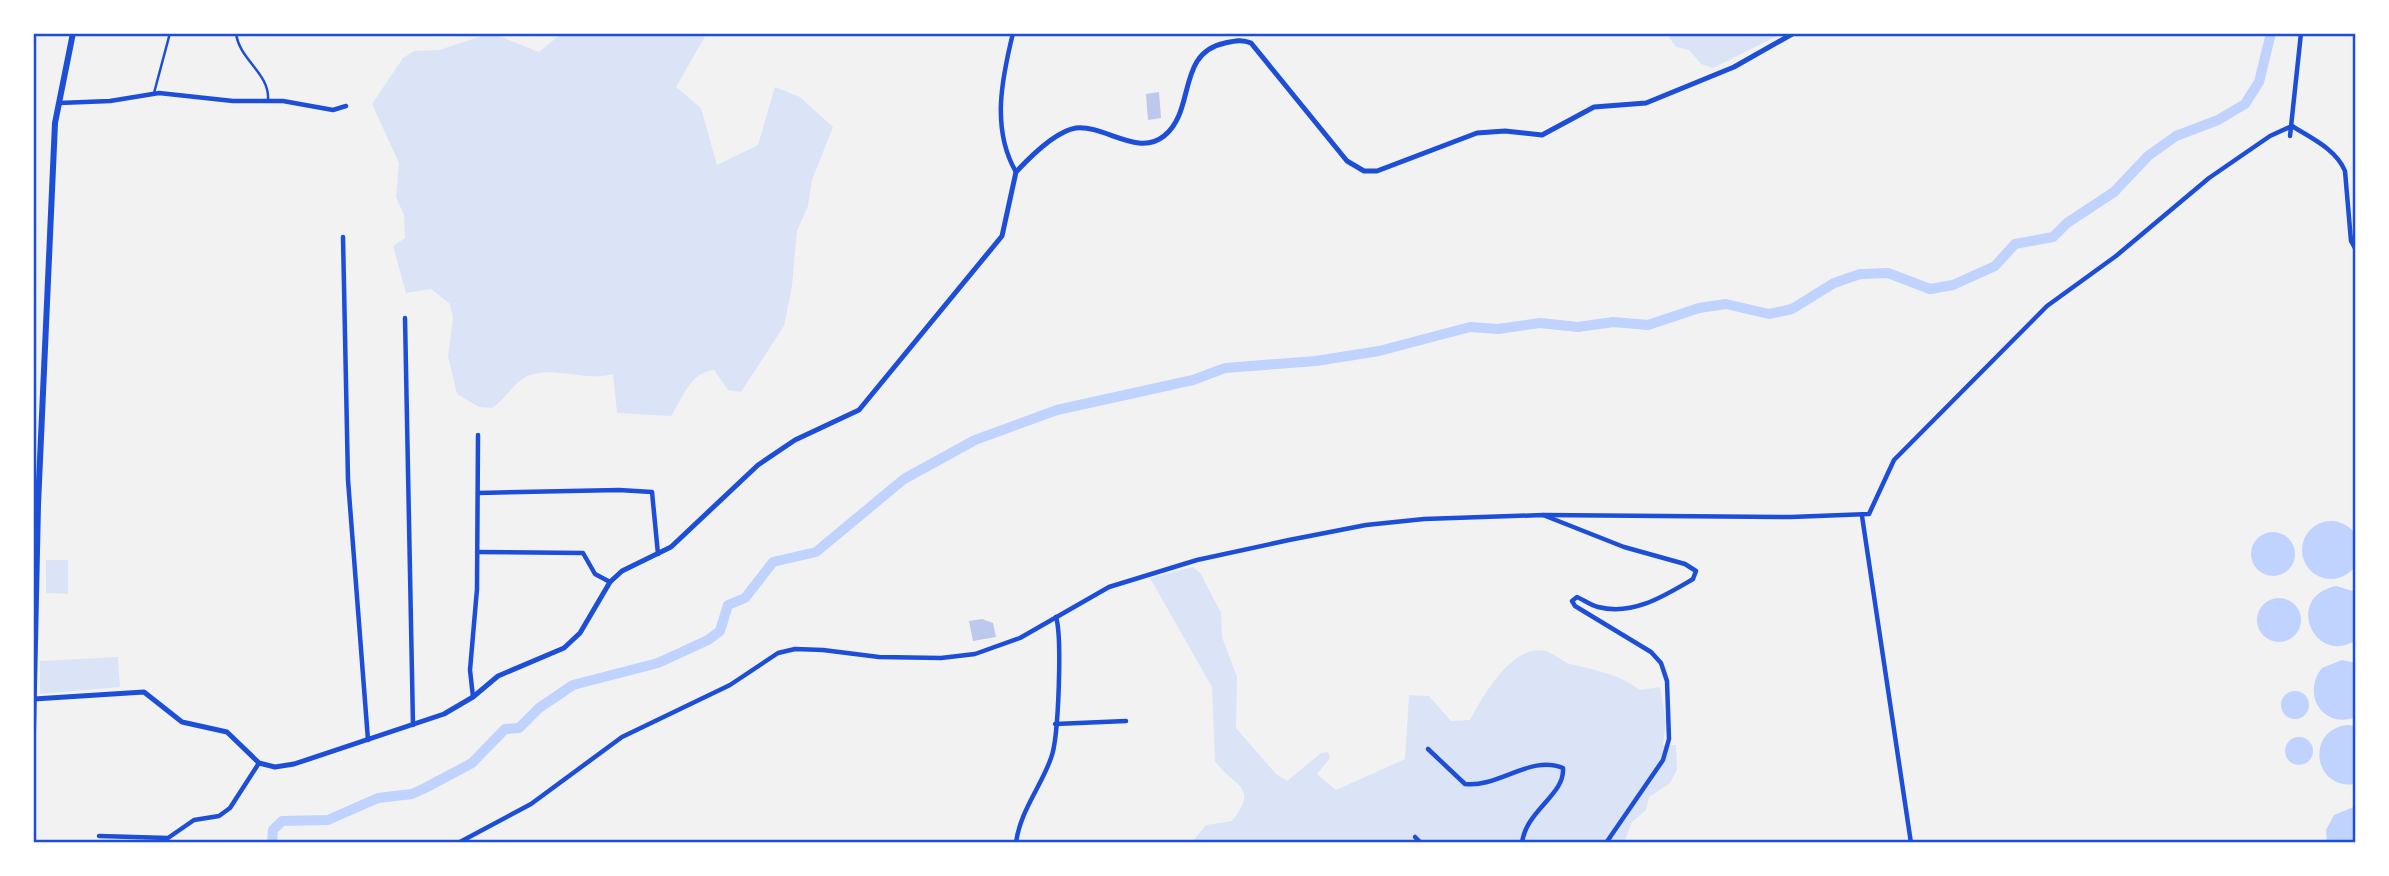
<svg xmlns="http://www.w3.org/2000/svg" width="2389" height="876" font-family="'Times New Roman',serif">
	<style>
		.green { fill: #dbe4f7 }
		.water { fill: #bfd3fe }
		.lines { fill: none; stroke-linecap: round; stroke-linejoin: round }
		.canal { stroke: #bfd3fe; stroke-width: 10 }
		.building { fill: #bdc9ec }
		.service { stroke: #1d4ed8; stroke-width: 2.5 }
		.minor { stroke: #1d4ed8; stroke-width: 4.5 }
		.tertiary { stroke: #1d4ed8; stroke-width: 5 }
		.secondary { stroke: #1d4ed8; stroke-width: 6 }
		.neatline { fill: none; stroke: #1d4ed8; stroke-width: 2.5 }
	</style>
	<rect width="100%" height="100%" fill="#f2f2f2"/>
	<g class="green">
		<path d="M491,33l48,19 23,-19h145l-31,54 25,21 16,57 41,-20 17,-58 25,10 33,30 -21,53 -4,26 -11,25 -5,55 -8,40 -43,66 -13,-2 -14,-20c-24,2 -31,28 -43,46l-54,-3 -4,-39c-27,8 -56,-8 -83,1 -16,6 -24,24 -38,33l-13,-1 -22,-13 -9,-37 5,-39 -3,-14 -19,-15 -25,4 -13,-47 12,-8 -1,-23 -8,-18 3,-34 -27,-59 31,-46 11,-7 25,-1z"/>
		<path d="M1666,33h117l-70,35 -12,-4 -12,-14 -13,-3z"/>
		<path d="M46,560h22v34l-22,-1z"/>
		<path d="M1193,567l8,7 20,39 1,24 15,40 -1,51 40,46 11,7 34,-28 7,-1 2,6 -13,16 19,16 69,-31 4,-64 20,1 22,25 19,-1c13,-24 42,-77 76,-69 9,3 16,10 24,13 25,6 49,10 70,26l20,-3 6,34 -3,24h13l1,25 -7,13 -21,14 -3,13 -14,12 -7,18 12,3h-446l15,-18 26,-4c28,-36 2,-33 -17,-60l-3,-74 -62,-109z"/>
		<path d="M118,657l2,30 -80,7v-33z"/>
	</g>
	<g class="water">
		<circle cx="2331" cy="550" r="29"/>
		<circle cx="2273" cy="554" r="22"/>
		<path d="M2336,586l20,6v48c-41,27 -73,-43 -20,-54z"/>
		<circle cx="2279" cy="620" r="22"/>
		<path d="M2342,660l14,3v54c-33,13 -55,-23 -34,-49z"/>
		<circle cx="2295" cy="705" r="14"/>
		<path d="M2347,725l9,1v58c-43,7 -51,-54 -9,-59z"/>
		<circle cx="2299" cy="751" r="14"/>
		<path d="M2356,806v37h-29l-1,-13 8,-15z"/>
	</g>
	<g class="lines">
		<path class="canal" d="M272,843l1,-13 9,-9 46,-1 50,-22 34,-4 13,-6 47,-25 33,-34 14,-1 20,-20 34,-23 85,-22 50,-23 12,-9 8,-26 17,-7 28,-36 43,-10 88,-73 71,-39 82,-30 136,-30 32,-12 91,-7 63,-10 91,-24 28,2 42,-6 38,4 35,-5 35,3 51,-17 27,-4 43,10 23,-5 42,-26 26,-9 28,-1 42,16 23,-4 42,-19 20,-22 38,-7 14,-14 47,-31 34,-36 28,-20 42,-16 27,-16 14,-22 12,-49"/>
	</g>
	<g class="building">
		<path d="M1159,92l2,26 -13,2 -2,-26z"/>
		<path d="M982,619l11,4 3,14 -23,4 -4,-20z"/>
	</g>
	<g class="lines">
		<g class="service">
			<path d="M236,33c3,27 34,40 32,67"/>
			<path d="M154,93l16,-60"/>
		</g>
		<g class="minor">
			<path d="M1013,33c-11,45 -22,96 3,139"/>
			<path d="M59,103l51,-2 49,-8 74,8h50l50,9 13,-4"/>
			<path d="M2290,136l11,-103"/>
			<path d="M343,237l5,243 20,260"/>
			<path d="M405,318l8,407"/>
			<path d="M478,493l141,-3 33,2 6,62"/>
			<path d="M1543,515l248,2 78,-3 25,-54 153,-154 69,-50 93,-78 61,-42 22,-10c19,12 44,23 53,45l6,70 5,9"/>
			<path d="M1862,516l49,327"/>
			<path d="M477,552l106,1 12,21 15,8"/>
			<path d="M473,697l-3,-27 7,-81 1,-154"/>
			<path d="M1055,724l71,-3"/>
			<path d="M1428,749l37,35c33,4 67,-30 98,-16 2,27 -37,42 -41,75"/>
			<path d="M99,836l69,2 26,-18 25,-4 11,-8 29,-45"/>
			<path d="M1415,837l6,6"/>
			<path d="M458,843l73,-39 91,-67 108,-52 48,-32 17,-4 28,1 56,7 62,1 34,-4 45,-16 89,-51 88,-27 92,-20 77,-15 58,-6 119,-4 81,32 61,17 11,7 -3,8c-29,17 -60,37 -95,28 -8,-2 -14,-7 -21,-10l-5,4 3,5 76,46 10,11 6,18 2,58 -6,21 -57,83"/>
			<path d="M1016,843c4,-32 25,-56 35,-85 8,-20 11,-122 5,-141"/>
		</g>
		<path class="tertiary" d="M34,699l110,-7 38,30 45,10 32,31 16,4 19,-3 150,-50 29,-17 25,-21 66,-28 16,-15 30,-51 12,-11 49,-24 87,-82 37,-25 64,-30 143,-174 14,-64c14,-15 40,-41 60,-44 29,-3 62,29 88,8 32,-25 12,-83 61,-93 9,-2 17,-4 26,0l96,118 17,10h13l100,-38 28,-2 37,4 52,-28 52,-4 88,-36 60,-34"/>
		<path class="secondary" d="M33,734l5,-229 17,-382 18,-90"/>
	</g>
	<rect width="2389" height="876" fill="none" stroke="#ffffff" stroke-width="70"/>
	<rect x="35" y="35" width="2319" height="806" class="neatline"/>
</svg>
